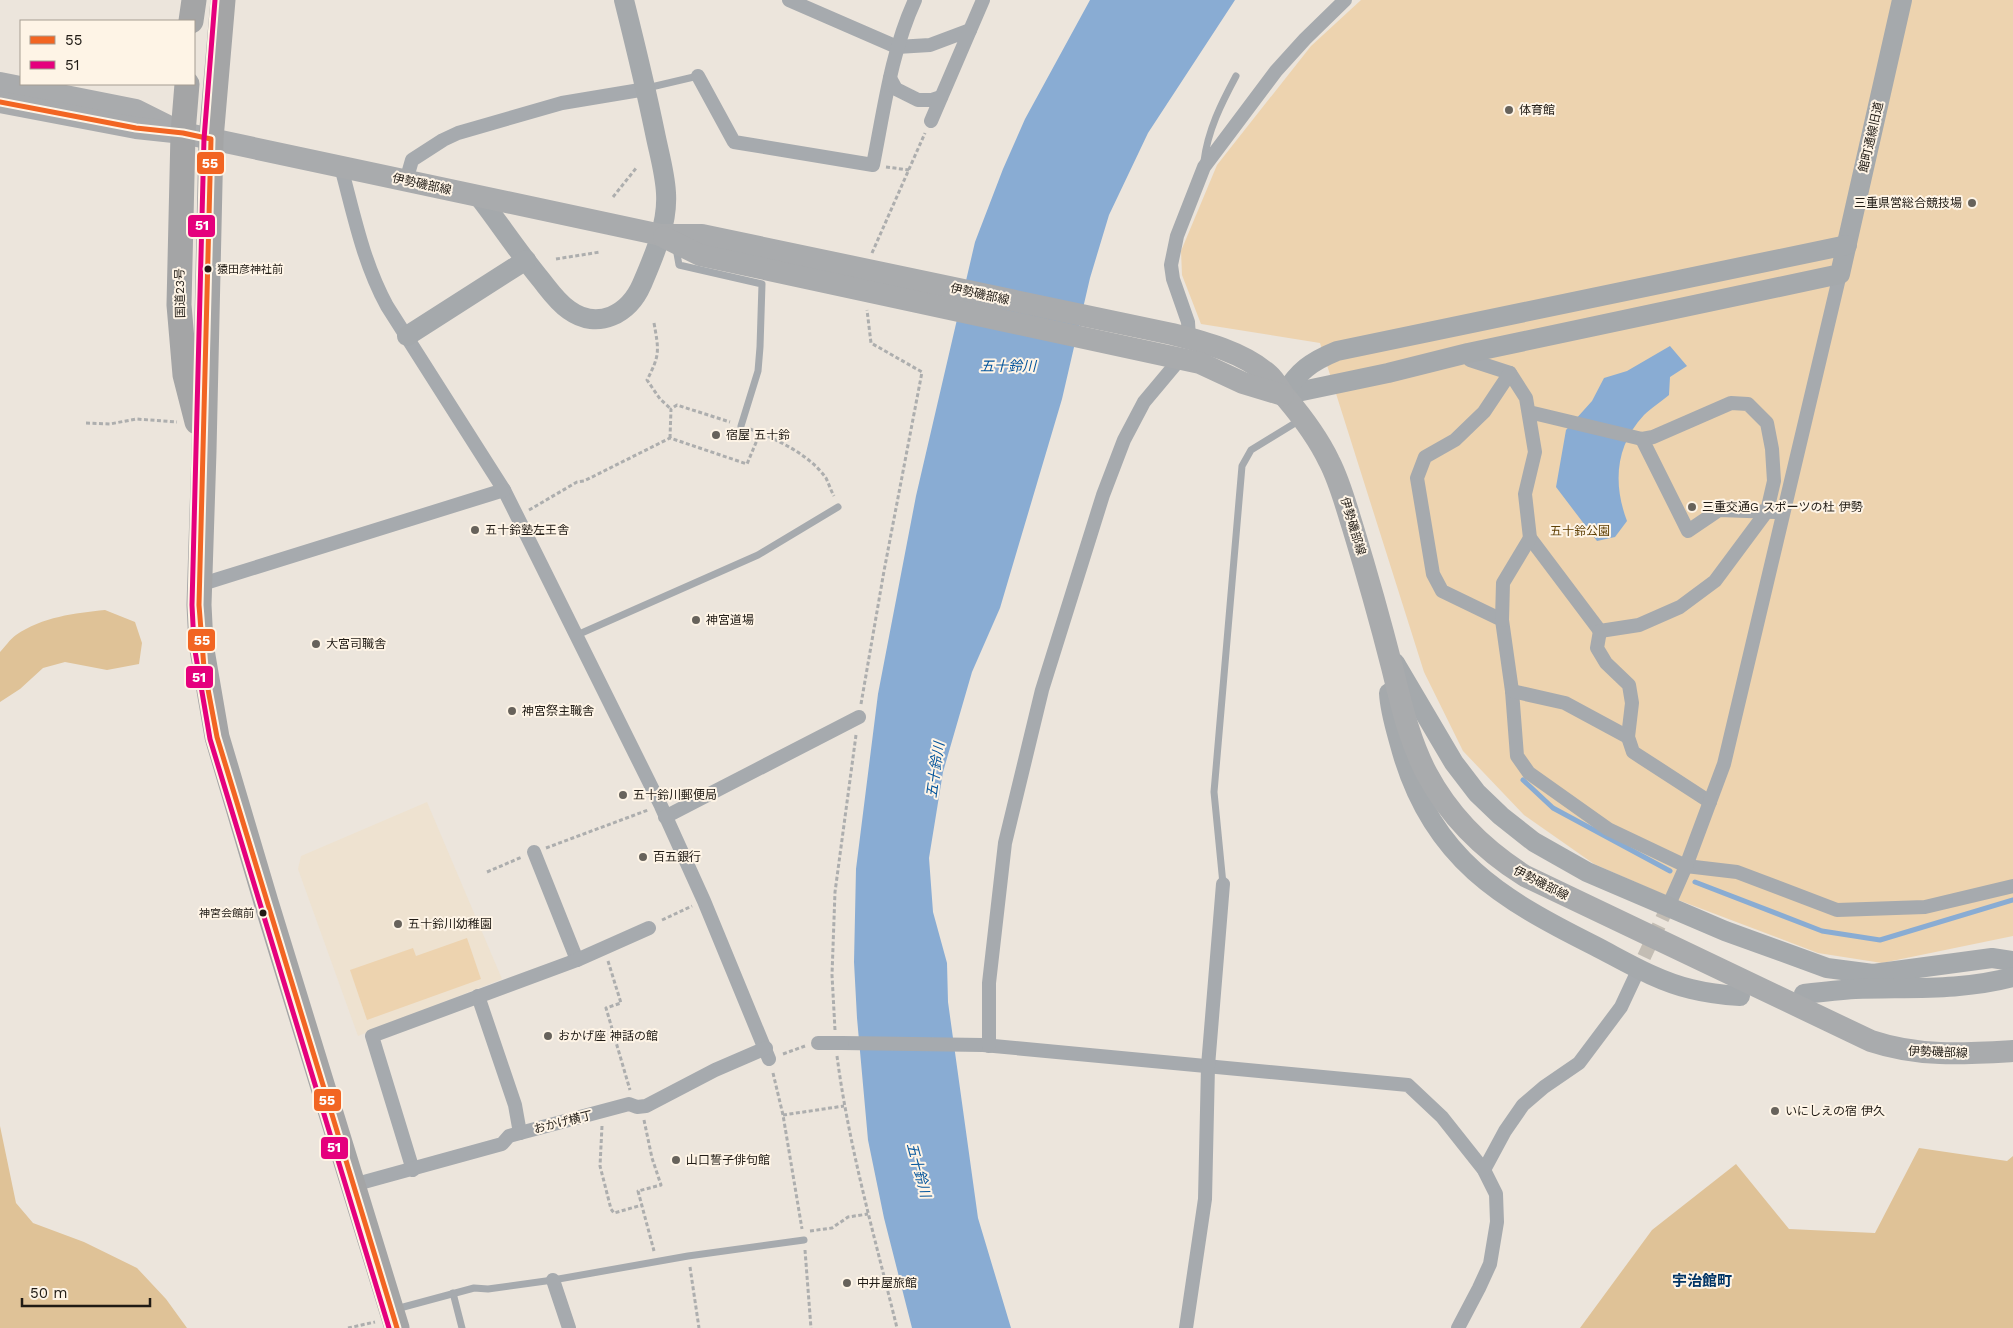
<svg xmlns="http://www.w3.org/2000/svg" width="2013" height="1328" font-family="'Work Sans','Noto Sans JP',sans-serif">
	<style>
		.built { fill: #eee2d0 }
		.green { fill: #edd3af }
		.forest { fill: #dfc297 }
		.water { fill: #89acd3 }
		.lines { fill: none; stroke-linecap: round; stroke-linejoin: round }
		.stream { stroke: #89acd3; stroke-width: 5 }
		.street-tunnel { stroke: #c3bdb4; stroke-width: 14; stroke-dasharray: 14 7; stroke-linecap: butt }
		.path { stroke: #adaeae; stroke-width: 3; stroke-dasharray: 4 2.5; stroke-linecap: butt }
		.lane { stroke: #a6aaae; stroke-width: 7 }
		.street { stroke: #a6aaae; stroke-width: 14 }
		.secondary { stroke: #a5a9ac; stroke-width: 20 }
		.primary { stroke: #a9abad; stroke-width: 22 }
		.highway { stroke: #a4a5a6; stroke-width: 25 }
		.street-bridge { stroke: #a6aaae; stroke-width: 14 }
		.bus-1-casing { stroke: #fef4e6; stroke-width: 9 }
		.bus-2-casing { stroke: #fef4e6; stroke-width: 9 }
		.bus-1 { stroke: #f26522; stroke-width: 5 }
		.bus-2 { stroke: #e5007d; stroke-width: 5 }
		.poi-dot { fill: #67625b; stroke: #fef4e6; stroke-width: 2 }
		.bus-dot { fill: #201b15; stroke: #fef4e6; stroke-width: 2 }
		.labels { text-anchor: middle; stroke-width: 4; stroke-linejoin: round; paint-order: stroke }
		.bus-label { font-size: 11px; fill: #201b15; stroke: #fef4e6; text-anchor: start }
		.poi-label { font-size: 12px; fill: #201b15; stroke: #fef4e6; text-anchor: start }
		.street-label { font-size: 12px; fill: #201b15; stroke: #fef4e6 }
		.park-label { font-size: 12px; fill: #5e3e02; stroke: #fef4e6 }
		.water-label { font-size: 14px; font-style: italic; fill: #02549c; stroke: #fef4e6 }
		.quarter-label { font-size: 15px; font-weight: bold; fill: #003465; stroke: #fef4e6 }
		.line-badge { stroke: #fef4e6; stroke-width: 2 }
		.badge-label { font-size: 14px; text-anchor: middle; font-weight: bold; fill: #fff }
	</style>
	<rect width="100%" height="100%" fill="#ece5dc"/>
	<path class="built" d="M427,802l75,177 -144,57 -60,-167 3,-13z"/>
	<g class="green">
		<path d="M1361,0h652v936l-131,27 -64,-10 -153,-58 -71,-31 -70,-49 -61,-64 -39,-79 -104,-329 -119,-19 -19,-49 -1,-24 36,-86 94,-119z"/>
		<path d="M467,938l14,41 -114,41 -17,-50 63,-22 3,8z"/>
	</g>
	<g class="forest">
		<path d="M105,610l30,12 7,21 -3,21 -32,6 -42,-8 -22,6 -23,21 -20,13v-50c5,-5 10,-13 16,-17 26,-18 59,-22 89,-25z"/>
		<path d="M0,1126l16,77 17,20 51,19 53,26 29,31 21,29h-187z"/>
		<path d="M1919,1148l88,13 6,-5v172h-433l72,-98 84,-66 53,65 86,4z"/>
	</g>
	<g class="water">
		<path d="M1090,0h145l-87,133 -39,82 -19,63 -28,121 -62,209 -28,64 -29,100 -14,86 4,54 14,51 1,39 30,216 33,110h-99l-28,-110 -16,-78 -11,-122 -3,-56 2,-93 22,-175 38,-198 59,-254 28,-73 22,-50z"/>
		<path d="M1670,346l17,20 -17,11 -1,18c-8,7 -18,13 -25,20 -29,31 -31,69 -17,106l-12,16 -18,4 -41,-54 10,-57 26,-29 12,-23 23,-7z"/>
	</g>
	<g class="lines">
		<g class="stream">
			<path d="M1523,780l30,28 117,63"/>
			<path d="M1695,882l127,49 58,9 133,-40"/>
		</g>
		<path class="street-tunnel" d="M1635,976l36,-76"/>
		<g class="path">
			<path d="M886,167l23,3"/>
			<path d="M613,197l24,-30"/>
			<path d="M872,253l53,-120"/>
			<path d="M556,259l44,-7"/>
			<path d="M654,323c5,28 6,32 -7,57l13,19 11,10"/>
			<path d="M86,423l24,1 26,-5 41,3"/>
			<path d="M750,429c26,10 59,25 76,49 3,6 5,13 8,18"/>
			<path d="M670,438l1,-29 6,-4 53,17"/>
			<path d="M529,510l48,-28 7,-1 86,-43 77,26 13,-31"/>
			<path d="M861,704l23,-133 38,-199 -51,-29 -4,-33"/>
			<path d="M546,848l102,-38"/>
			<path d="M487,872l35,-15"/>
			<path d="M662,920l30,-14"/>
			<path d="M608,961l13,42 -15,5 24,82"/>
			<path d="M835,1030l-3,-55 3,-83 21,-157"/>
			<path d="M783,1054l22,-8"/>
			<path d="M837,1056c12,92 38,182 60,272"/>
			<path d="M773,1073l10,42 19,114"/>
			<path d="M783,1115l61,-9"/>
			<path d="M644,1120l8,38 9,27 -23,6 16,60"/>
			<path d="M602,1126l-2,40 11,43 3,4 28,-8"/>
			<path d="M810,1231l22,-3 16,-11 20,-3"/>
			<path d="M805,1250l6,78"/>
			<path d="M690,1267l9,61"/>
			<path d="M348,1328l27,-6"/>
		</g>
		<g class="lane">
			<path d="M647,88l51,-12"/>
			<path d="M1204,161c4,-31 17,-57 32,-85"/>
			<path d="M676,248l3,17 83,19 -2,63 -2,24 -17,55"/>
			<path d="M577,635l181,-80 80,-48"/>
			<path d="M1223,884l-9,-92 28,-326 9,-16 49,-30"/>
			<path d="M453,1293l9,35"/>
			<path d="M396,1309l78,-21 14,1 65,-9 135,-24 116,-16"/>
		</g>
		<g class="street">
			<path d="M789,0l108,47 33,-2 40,-15"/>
			<path d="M698,76l36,66 139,23c11,-55 18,-113 42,-165"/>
			<path d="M890,78l6,11 22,11h14l9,-3"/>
			<path d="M931,121l52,-121"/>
			<path d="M341,167c13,48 22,95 46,139l117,184 13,26 144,290 43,95 65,158"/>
			<path d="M406,181l6,-21 31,-20 15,-7 104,-30 84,-14"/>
			<path d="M1189,338l-1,-16 -15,-43 -2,-14 6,-29 27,-69 72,-96 29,-32 40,-39"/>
			<path d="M1468,353l2,7 40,13 16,25 9,54 -10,42 5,44 70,93 39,-6 41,-18 35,-26 52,-70 7,-30 -2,-32 -5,-26 -19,-19 -17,-1 -78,34 -11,2 -113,-27"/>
			<path d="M1510,373l-26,39 -29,28 -30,17 -8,21 16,96 9,17 60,29 10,71 5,65 12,17 79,56 78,37 51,6 100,38 88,-3 88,-21"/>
			<path d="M1642,439l46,92 31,-21 56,2"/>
			<path d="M199,585l305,-95"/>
			<path d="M1502,620l1,-37 27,-45"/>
			<path d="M1600,631l-3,17 9,15 23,22 3,18 -4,34 5,15 77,50"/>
			<path d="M1512,691l53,12 63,34"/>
			<path d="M665,817l194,-100"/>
			<path d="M534,852l43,108"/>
			<path d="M1671,900l15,-34 38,-102 116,-490"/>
			<path d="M478,996l37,109 5,28"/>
			<path d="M842,1043l141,2 425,40 34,32 42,53 12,24 1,28 -7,42 -11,24 -21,40"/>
			<path d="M989,1046v-63l16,-140 37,-153 61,-195 21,-55 20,-38 36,-43"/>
			<path d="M413,1170l-41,-134 205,-76 72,-32"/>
			<path d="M1484,1170l21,-39 18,-26 21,-18 35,-24 42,-56 14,-30"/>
			<path d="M353,1185l149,-41 7,-8 11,-3 109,-29 8,3 9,-1 69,-36 51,-22"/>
			<path d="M553,1280l16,48"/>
			<path d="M1186,1328l19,-129 3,-133 15,-182"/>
		</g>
		<g class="secondary">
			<path d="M479,197c20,26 38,53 59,79 10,12 18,25 31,34 29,21 60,4 73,-26 12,-28 26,-60 24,-91 -1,-20 -7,-40 -11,-60 -9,-44 -20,-89 -31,-133"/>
			<path d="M407,336l119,-76"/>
			<path d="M1283,395l105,-22 80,-20 372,-79 62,-274"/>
			<path d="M1283,395c16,-24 27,-33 54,-44l510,-106"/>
			<path d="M1395,663l59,100 23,30 24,23 33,26 53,30 138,59 102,37 46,6 119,-16 21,3"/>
			<path d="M1389,693c1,20 8,40 13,59 31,107 99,147 193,194 31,16 62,35 96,43 16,4 32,6 49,7"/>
			<path d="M1804,994c17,-2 34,-4 51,-5 52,-2 107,2 158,-12"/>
		</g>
		<g class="primary">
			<path d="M0,83l136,27 32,16"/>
			<path d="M0,102l136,26 47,5 478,102h41l470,99c32,8 71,18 97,41 7,6 11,16 18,24 16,19 31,39 42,62 11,21 17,45 24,67 14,46 27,92 39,139 9,36 17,73 35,107 23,43 57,76 98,102l346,165c48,16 92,13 142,10"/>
			<path d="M664,237l36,18 500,108 43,20 40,12"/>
		</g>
		<g class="highway">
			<path d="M223,0l-12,139 -7,312 -5,154 2,39 16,93 49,165 131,426"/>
			<path d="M191,21l3,-21"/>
			<path d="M187,84l-4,49 -4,172 6,70 12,47"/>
		</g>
		<path class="street-bridge" d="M818,1043h24"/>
		<g class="bus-1-casing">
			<path id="bus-1" d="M0,102l136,26 47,5 28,6 -12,466 5,63 13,69 180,591"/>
		</g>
		<g class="bus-2-casing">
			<path id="bus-2" d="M215,0l-11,139 -12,466 2,40 16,94 179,589"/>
		</g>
		<use href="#bus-1" class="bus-1"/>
		<use href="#bus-2" class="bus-2"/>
	</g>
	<g class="poi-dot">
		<circle cx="1509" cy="110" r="5"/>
		<circle cx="1972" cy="203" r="5"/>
		<circle cx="716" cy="435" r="5"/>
		<circle cx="1692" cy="507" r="5"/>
		<circle cx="475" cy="530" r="5"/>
		<circle cx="696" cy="620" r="5"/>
		<circle cx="316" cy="644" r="5"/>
		<circle cx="512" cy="711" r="5"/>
		<circle cx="623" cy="795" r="5"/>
		<circle cx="643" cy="857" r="5"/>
		<circle cx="398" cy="924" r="5"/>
		<circle cx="548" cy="1036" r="5"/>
		<circle cx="1775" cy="1111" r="5"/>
		<circle cx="676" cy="1160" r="5"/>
		<circle cx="847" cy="1283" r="5"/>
	</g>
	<g class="bus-dot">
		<circle cx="208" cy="269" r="4.5"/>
		<circle cx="263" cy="913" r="4.5"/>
	</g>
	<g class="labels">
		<g class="bus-label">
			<text x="217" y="273">猿田彦神社前</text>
			<text x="254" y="917" text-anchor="end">神宮会館前</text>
		</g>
		<g class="poi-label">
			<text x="1519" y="114">体育館</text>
			<text x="1962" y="207" text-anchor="end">三重県営総合競技場</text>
			<text x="726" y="439">宿屋 五十鈴</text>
			<text x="1702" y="511">三重交通G スポーツの杜 伊勢</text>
			<text x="485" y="534">五十鈴塾左王舎</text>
			<text x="706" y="624">神宮道場</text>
			<text x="326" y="648">大宮司職舎</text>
			<text x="522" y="715">神宮祭主職舎</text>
			<text x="633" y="799">五十鈴川郵便局</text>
			<text x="653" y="861">百五銀行</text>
			<text x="408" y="928">五十鈴川幼稚園</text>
			<text x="558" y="1040">おかげ座 神話の館</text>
			<text x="1785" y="1115">いにしえの宿 伊久</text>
			<text x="686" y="1164">山口誓子俳句館</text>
			<text x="857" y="1287">中井屋旅館</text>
		</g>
		<g class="street-label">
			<text transform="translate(1871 137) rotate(-77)" y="4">館町通線旧道</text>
			<text transform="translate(422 184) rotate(12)" y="4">伊勢磯部線</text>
			<text transform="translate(180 293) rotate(-91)" y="4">国道23号</text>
			<text transform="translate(980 294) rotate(12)" y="4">伊勢磯部線</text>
			<text transform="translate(1353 526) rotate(73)" y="4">伊勢磯部線</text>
			<text transform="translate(1541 883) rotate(27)" y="4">伊勢磯部線</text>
			<text transform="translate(1938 1052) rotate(2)" y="4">伊勢磯部線</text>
			<text transform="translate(563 1122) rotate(-14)" y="4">おかげ横丁</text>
		</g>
		<g class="park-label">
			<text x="1580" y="535">五十鈴公園</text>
		</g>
		<g class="water-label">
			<text x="1008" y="371">五十鈴川</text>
			<text transform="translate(935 770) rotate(-82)" y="5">五十鈴川</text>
			<text transform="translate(919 1170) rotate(75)" y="5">五十鈴川</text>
		</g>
		<g class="quarter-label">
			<text x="1702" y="1286">宇治館町</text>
		</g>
	</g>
	<g class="line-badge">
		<rect x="196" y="151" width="29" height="24" rx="5" fill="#f26522"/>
		<rect x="187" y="214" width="29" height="24" rx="5" fill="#e5007d"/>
		<rect x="187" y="628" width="29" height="24" rx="5" fill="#f26522"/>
		<rect x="185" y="665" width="29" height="24" rx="5" fill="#e5007d"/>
		<rect x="313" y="1088" width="29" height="24" rx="5" fill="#f26522"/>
		<rect x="320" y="1136" width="29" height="24" rx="5" fill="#e5007d"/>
	</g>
	<g class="badge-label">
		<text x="210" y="168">55</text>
		<text x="202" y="230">51</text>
		<text x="202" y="645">55</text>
		<text x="199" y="682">51</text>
		<text x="327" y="1105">55</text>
		<text x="334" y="1152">51</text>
	</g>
	<rect x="20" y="20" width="175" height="65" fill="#fef4e6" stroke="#a59d92"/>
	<rect x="30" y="36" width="25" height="8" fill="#f26522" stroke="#a59d92"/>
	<text x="65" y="45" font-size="15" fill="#201b15">55</text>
	<rect x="30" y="61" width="25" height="8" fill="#e5007d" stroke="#a59d92"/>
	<text x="65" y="70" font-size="15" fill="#201b15">51</text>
	<path d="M22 1298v8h128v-8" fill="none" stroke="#201b15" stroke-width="2.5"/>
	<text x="30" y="1298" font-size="15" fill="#201b15" stroke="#fef4e6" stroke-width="4" paint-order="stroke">50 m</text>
</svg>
